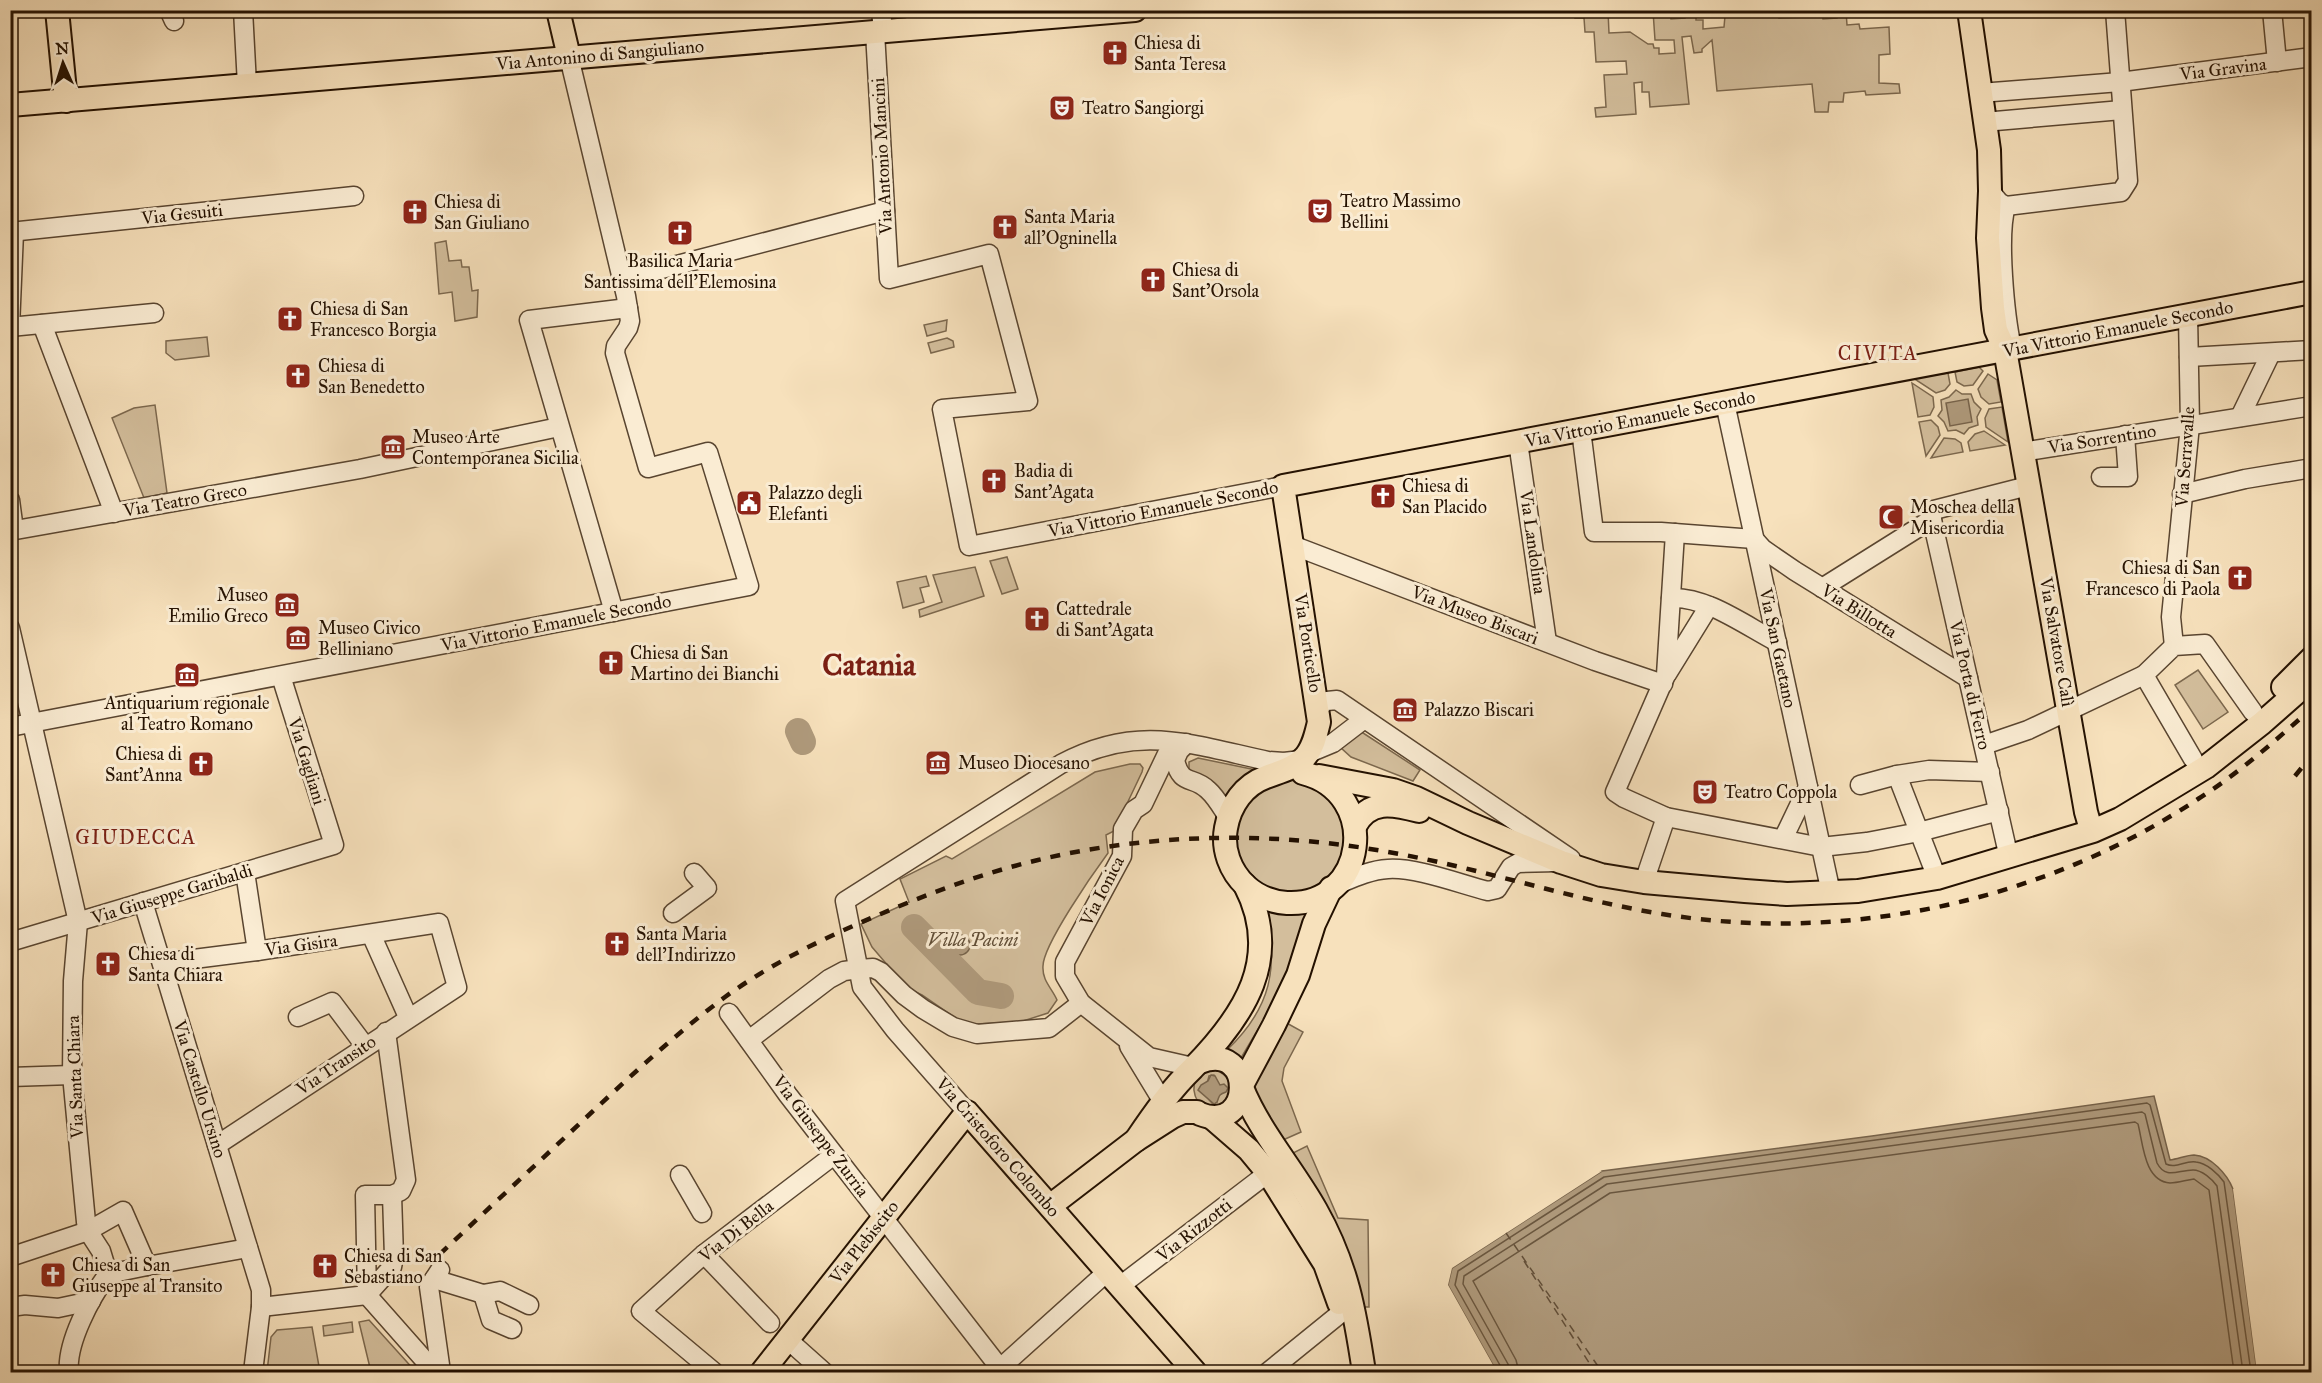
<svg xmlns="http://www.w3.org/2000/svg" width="2322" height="1383" font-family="'IM FELL Great Primer',serif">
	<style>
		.green { fill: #d3be9c; stroke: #7c684e; stroke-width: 1.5; fill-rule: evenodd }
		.water { fill: #af9a7c; stroke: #77634b; stroke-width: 1.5 }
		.pier { fill: #f7e1bc }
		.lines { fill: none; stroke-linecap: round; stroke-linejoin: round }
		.shore { stroke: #6a563e; stroke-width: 1.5 }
		.river { stroke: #af9a7c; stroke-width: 26 }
		.ferry { stroke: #634f38; stroke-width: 1.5; stroke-dasharray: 8 6; stroke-linecap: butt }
		.minor-casing { stroke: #594530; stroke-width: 21 }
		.major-casing { stroke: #241101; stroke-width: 26 }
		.minor { stroke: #faecd3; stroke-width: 18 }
		.major { stroke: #f7e1bc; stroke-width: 22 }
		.rail { stroke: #241101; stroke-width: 4.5; stroke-dasharray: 10 10; stroke-linecap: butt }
		.labels { text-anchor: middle; stroke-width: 6; stroke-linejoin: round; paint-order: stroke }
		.poi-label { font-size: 18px; fill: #241101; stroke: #faecd3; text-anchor: start }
		.street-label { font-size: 18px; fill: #241101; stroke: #faecd3 }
		.park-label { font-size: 18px; font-style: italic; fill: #614e37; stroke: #faecd3 }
		.neighbourhood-label { font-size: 20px; letter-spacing: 1.5px; fill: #7a1f14; stroke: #faecd3 }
		.town-label { font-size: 30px; font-weight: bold; fill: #7a1f14; stroke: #faecd3 }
	</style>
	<rect width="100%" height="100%" fill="#f7e1bc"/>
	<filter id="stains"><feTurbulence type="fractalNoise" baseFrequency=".00333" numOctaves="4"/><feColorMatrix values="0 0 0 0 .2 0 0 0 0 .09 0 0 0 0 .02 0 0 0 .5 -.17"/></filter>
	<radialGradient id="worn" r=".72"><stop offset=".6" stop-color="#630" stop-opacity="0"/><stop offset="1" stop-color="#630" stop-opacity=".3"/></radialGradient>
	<g class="green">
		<path d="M1575,11h33l1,22 21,-1 18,12h5l1,4h5v6l16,-1 -1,-13h-19l-2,-29h17l1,8 14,-1v-7h11v9h7v9l21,-2 1,-11 16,-1 1,-4h37v7l29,-1v-6h14l1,8 14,-1v-7h9l1,14 12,-1 1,5 29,-2 1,27 -11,1v28l20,1 1,9 -34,2 -1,-4 -21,2 -1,9h-14l-1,10h-13l-3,-28 -95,7 -5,-51 -10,9v3l-8,1 -3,-17 -9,1 7,67 -39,3 -1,-15h-7v-10l-8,1 2,31 -40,3 -1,-9 11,-1 -2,-32 23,-1 -1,-13 -30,1 -2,-30h-9l-1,-14h-9z"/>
		<path d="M446,241l3,20 12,-1 1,7h7l3,24 6,-1 -1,27 -22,4 -3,-29 -13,2 -4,-51z"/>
		<path d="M947,320l-1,11 -19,5 -3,-11z"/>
		<path d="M207,337l2,19 -34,4 -9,-7v-12z"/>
		<path d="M947,338l6,3 1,6 -23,6 -3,-10z"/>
		<path d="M1979,367l4,4 -10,14 -9,1 -7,-4 -2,-10z"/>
		<path d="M1948,373l2,11 -5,6 -9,3 -23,-15z"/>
		<path d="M1988,374l9,6 4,22 -12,2 -8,-7 -3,-8z"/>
		<path d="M1912,383l21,14 1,10 -4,8 -12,2z"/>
		<path d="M1956,390l6,4h9l3,8 7,7 -4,8 1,8 -9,3 -5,6 -8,-4 -8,1 -4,-9 -6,-6 4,-6 -1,-10 8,-3z"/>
		<path d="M155,405l12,88 -23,5 -32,-80 22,-10z"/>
		<path d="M2002,407l6,35 -22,-15 -1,-9 4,-9z"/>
		<path d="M1931,420l7,7 2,8 -14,21 -7,-34z"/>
		<path d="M1984,431l21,14 -35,6 -2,-9 7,-8z"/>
		<path d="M1944,438l11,1 6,4 2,9 -32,6z"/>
		<path d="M1007,557l11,32 -16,5 -12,-33z"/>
		<path d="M975,567l9,29 -64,21 -1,-7 23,-8 -9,-27z"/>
		<path d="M926,576l3,10 -9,2 4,14 -21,6 -6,-26z"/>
		<path d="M2198,670l30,42 -25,17 -28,-44z"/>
		<path d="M1360,731l60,39 -7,11 -62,-24 -11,-10z"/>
		<path d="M1198,758l63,13 -35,29 -37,-26v-12z"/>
		<path d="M1130,764h10l3,4 -1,4 -28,59 -8,4 2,18c-14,19 -65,92 -65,113 -1,15 9,22 14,34l-9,13 -28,9 -45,2 -18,-5 -35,-24 -15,-7 -35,-41 -11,-23 48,-22 -9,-23 46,-23 6,3 143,-87z"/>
		<path d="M1289,780h6l35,16 18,40 -11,36 -26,19 -38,1 -26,-17 -12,-23 3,-38 15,-20z"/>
		<path d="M1266,909c15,5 26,8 42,3l-18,52 -20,45 -29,49 -14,-8c44,-42 52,-82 39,-141z"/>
		<path d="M1283,1021l20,11 -19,36 -2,13 19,51 -18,8 -27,-43 -1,-15z"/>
		<path d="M1214,1069c16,7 16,12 17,28l-15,11 -18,-6c-10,-18 -1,-28 16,-33zM1214,1075l8,18 -4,3 -1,6 -5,1c-11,-11 -6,-14 -3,-27z"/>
		<path d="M1307,1146l31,72 30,2 1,87h-8l-47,-118 -21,-36z"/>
		<path d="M369,1320l47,52h-45l-12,-50z"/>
		<path d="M352,1322l1,10 -29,4 -1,-10z"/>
		<path d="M312,1327l8,45h-53l4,-35 6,-7z"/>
	</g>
	<g class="water">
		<path d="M1968,399l4,23 -22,4 -4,-23z"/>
		<circle cx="960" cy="945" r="10"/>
		<path d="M1211,1075l4,1 5,9 4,-1 4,4 -2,4c-8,3 -6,3 -9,10l-3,2 -16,-14 3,-5 7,-4z"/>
		<path d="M2154,1096l16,64c8,-1 17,-5 24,-5 17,1 33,19 39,34l24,183h-760l-49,-87 4,-17 150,-97 270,-35z"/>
	</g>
	<g class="pier">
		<path d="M1602,1171l-150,97 -4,17 49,87h-3l-49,-86 4,-20 146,-94z"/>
		<path d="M2235,1188l25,184h-3l-24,-183z"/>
	</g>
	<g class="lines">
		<g class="shore">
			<path d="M1502,1372l-1,-5 -46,-82 3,-14 146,-94 543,-74 3,2 16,59c10,5 19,-4 30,-2 11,1 22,12 28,20l27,190"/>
			<path d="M1510,1372l-2,-8 -45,-80 1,-8 143,-92 535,-72 3,2 12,49c9,17 21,7 36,7 9,0 19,9 24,16l26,186"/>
			<path d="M1519,1372l-3,-12 -43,-79 137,-88 525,-71 3,2c5,19 6,57 32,59 8,0 16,-3 24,-4l15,11 25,182"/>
		</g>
		<g class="river">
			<path d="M798,731l5,11"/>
			<path d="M914,927l64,65 23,4"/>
		</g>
		<g class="ferry">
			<path d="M1506,1233l96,139"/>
			<path d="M1524,1261l71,111"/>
		</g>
		<g class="minor-casing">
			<g id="minor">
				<path d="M169,10l5,11"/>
				<path d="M243,10l4,75"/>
				<path d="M881,10l2,22"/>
				<path d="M915,10l1,19"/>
				<path d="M2272,10l5,52"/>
				<path d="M875,32l14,247 100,-25 39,147 -86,8 27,137 314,-60"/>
				<path d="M1980,93l140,-11 192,-25"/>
				<path d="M1984,122l138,-12"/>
				<path d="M1990,191l9,11 7,4 115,-14 7,-11 -13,-171"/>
				<path d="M2006,206c-9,30 -1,110 6,142"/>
				<path d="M10,232l344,-36"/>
				<path d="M623,279l262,-68"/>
				<path d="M42,324l72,189"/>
				<path d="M10,327l144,-14"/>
				<path d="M10,327l4,-95"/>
				<path d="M2189,357l123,-7"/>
				<path d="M1725,403l106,490"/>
				<path d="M2240,417l31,-64"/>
				<path d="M1581,430l13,102h67l93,7"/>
				<path d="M1518,442l29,200"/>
				<path d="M2022,452l290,-46"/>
				<path d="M2101,477h27l-3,-42"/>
				<path d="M2182,494l63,-15 67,-11"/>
				<path d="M10,500l4,30"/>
				<path d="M10,531l350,-62 199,-42"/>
				<path d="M1675,533l-9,142 -51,117 9,6 42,19 155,30 46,-5 52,-10 80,-21"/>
				<path d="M1754,539l9,10 32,22 173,107"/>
				<path d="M1292,545l303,116 68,23"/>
				<path d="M1822,588l110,-69"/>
				<path d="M1671,598c35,-2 75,28 106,44"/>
				<path d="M614,612l-85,-292 99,-12"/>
				<path d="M10,628l68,294 -5,59 -1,94 14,147 2,9 13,20 7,23"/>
				<path d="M2174,646l-3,-29 19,-192 -2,-110"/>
				<path d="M1667,674l42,-68"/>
				<path d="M1317,707l10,-6 10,-1 234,159"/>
				<path d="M10,727l739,-141 -41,-134 -60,16 -33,-115 1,-7 12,-18 2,-7 -4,-25 -57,-239"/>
				<path d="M1186,743l-12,4 -7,7 -24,50 -9,6 -11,19 -1,27 -57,106v14l16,27 68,54 44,10"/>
				<path d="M1185,745l-6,6 -4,9c6,27 18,15 33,30 8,7 14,18 20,27"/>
				<path d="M1984,745l44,-15 116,-55"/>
				<path d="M1309,753l24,-10 30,-23"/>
				<path d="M2193,759l-49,-84 30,-29 31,-2 48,68"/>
				<path d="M1897,775l40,103"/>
				<path d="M1860,785l37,-10 32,-5 61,2"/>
				<path d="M1783,839l25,-52"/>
				<path d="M2009,858l-79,-347 98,-25"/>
				<path d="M245,872l12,79"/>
				<path d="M1644,882l22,-65"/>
				<path d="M1334,886c17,-7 35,-16 54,-17 28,-2 72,15 100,22l9,-2 14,-22 7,-4 39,-1"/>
				<path d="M143,902l118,388v17l-8,65"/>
				<path d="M673,913l34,-25 -13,-15"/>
				<path d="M371,934l37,83"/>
				<path d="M10,942l324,-97 -53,-169"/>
				<path d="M162,963l95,-12 182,-28 18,64 -240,158"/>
				<path d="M729,1013l59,82 215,277"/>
				<path d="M298,1017l34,-15 33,44"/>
				<path d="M749,1040l80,-61 15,-8 15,-2 14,-1 8,4 23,23 19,14 30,18 24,7 72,-6 32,-25"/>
				<path d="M1129,1046l34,56"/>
				<path d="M10,1077l62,-2"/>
				<path d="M967,1112l-72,-82 -33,-43 -17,-86 216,-137c77,-41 128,-20 207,-3l16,1 17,-2"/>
				<path d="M680,1175l22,38"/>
				<path d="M704,1254l66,69"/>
				<path d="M10,1257l78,-26 35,-20 24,55 101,-18"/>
				<path d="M440,1270l-11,17 12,85"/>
				<path d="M434,1279l49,15 17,-3 29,14"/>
				<path d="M1120,1286l148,-113"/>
				<path d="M483,1294l8,26 21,9"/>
				<path d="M367,1295l-2,-100h27l9,-4 5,-11 -20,-148"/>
				<path d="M367,1295l68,77"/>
				<path d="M10,1307l15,-2 33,3 33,-7"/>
				<path d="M261,1307l106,-12 25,-28 2,-10 -2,-62"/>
				<path d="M787,1339l37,33"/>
				<path d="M69,1372c-3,-29 22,-75 39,-98l39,-8"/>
				<path d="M714,1372l-73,-61 63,-57 130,-99"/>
				<path d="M996,1372l111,-100"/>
				<path d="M1268,1372l74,-60"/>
			</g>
		</g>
		<g class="major-casing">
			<g id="major">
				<path d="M57,10l9,91"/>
				<path d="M558,10l11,47"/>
				<path d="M1969,10l20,140 1,41 -2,47 5,70 3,22 9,20 81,462 4,14"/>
				<path d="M10,105l1125,-95"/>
				<path d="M2283,687l29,-29"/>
				<path d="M1303,773c79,20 64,134 -16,130 -15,-1 -30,-7 -41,-17 -16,-15 -24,-37 -20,-58 4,-23 18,-43 40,-51 13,-5 27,-8 37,-18 10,-9 13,-25 16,-37l-36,-236 1029,-194"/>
				<path d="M1319,776l74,14 23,8 52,25 93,39 40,13 43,7 101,9 42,3 71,-3 79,-13 156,-47 27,-12 86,-52 56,-44 50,-44"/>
				<path d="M1355,826c14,-27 38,-22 64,-15"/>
				<path d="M1200,1062c56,-21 53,73 0,52"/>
				<path d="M1242,1085l32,-60 24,-50 16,-51 17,-36"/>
				<path d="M1242,1088c18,44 51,81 74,122 31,55 39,102 48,162"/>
				<path d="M1211,1117l38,33 19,23 57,91 14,39"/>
				<path d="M1136,1140c17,-25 35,-51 57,-72 51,-52 90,-110 52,-183"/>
				<path d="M1050,1206l86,-66 36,-23 11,-5h14"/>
				<path d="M762,1372l205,-260 228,260"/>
			</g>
		</g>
		<use href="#minor" class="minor"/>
		<use href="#major" class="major"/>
		<g class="rail">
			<path d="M2295,776l17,-21"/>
			<path d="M440,1254c50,-47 101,-94 152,-142 43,-40 86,-80 133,-115 51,-37 108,-63 165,-87 48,-20 97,-38 148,-50 113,-27 236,-29 350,-8 93,16 181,47 274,62 184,30 380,-12 536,-115 41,-26 77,-58 114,-91"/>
		</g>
	</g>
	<defs>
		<g id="church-square" transform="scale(1.35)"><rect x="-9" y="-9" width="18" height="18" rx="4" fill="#8f2418" stroke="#faecd3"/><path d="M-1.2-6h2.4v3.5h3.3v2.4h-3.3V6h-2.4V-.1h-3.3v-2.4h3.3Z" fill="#fff"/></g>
		<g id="theatre-square" transform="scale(1.35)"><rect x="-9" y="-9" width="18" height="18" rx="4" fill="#8f2418" stroke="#faecd3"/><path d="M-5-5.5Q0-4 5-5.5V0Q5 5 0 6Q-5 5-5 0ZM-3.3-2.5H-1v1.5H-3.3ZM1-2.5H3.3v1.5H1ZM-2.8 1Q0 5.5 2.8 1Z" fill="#fff"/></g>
		<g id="museum-square" transform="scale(1.35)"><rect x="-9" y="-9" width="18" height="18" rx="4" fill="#8f2418" stroke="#faecd3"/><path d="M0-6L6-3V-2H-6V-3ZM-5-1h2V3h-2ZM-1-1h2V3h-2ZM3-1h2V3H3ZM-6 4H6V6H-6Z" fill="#fff"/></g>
		<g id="civic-square" transform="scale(1.35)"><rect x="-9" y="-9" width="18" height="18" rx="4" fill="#8f2418" stroke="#faecd3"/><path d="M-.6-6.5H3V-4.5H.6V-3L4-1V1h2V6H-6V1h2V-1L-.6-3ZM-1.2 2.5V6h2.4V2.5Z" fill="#fff"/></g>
		<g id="mosque-square" transform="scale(1.35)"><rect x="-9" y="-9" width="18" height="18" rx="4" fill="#8f2418" stroke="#faecd3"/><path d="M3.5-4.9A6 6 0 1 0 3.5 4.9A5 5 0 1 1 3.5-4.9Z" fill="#fff"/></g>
	</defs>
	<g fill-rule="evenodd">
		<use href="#church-square" x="1115" y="53"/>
		<use href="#theatre-square" x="1062" y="108"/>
		<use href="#theatre-square" x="1320" y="211"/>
		<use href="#church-square" x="415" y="212"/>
		<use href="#church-square" x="1005" y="227"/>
		<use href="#church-square" x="680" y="233"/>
		<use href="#church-square" x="1153" y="280"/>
		<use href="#church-square" x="290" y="319"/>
		<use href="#church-square" x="298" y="376"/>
		<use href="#museum-square" x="393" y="447"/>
		<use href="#church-square" x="994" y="481"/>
		<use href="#church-square" x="1383" y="496"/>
		<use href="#civic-square" x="749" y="503"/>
		<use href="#mosque-square" x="1891" y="517"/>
		<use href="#church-square" x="2240" y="578"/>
		<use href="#museum-square" x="287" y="605"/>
		<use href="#church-square" x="1037" y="619"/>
		<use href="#museum-square" x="298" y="638"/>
		<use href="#church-square" x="611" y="663"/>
		<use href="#museum-square" x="187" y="675"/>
		<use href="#museum-square" x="1405" y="710"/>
		<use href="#museum-square" x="938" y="763"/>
		<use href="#church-square" x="201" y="764"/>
		<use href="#theatre-square" x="1705" y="792"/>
		<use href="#church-square" x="617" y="944"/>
		<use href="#church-square" x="108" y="964"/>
		<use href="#church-square" x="325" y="1266"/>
		<use href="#church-square" x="53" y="1275"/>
	</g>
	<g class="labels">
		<g class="poi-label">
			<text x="1134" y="49">Chiesa di<tspan x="1134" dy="21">Santa Teresa</tspan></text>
			<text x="1082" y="114">Teatro Sangiorgi</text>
			<text x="1340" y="207">Teatro Massimo<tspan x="1340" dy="21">Bellini</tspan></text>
			<text x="434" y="208">Chiesa di<tspan x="434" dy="21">San Giuliano</tspan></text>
			<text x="1024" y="223">Santa Maria<tspan x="1024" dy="21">all'Ogninella</tspan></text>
			<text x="680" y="267" text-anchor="middle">Basilica Maria<tspan x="680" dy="21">Santissima dell'Elemosina</tspan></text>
			<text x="1172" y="276">Chiesa di<tspan x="1172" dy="21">Sant'Orsola</tspan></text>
			<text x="310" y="315">Chiesa di San<tspan x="310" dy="21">Francesco Borgia</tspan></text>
			<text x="318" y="372">Chiesa di<tspan x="318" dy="21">San Benedetto</tspan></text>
			<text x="412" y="443">Museo Arte<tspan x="412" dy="21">Contemporanea Sicilia</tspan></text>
			<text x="1014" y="477">Badia di<tspan x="1014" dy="21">Sant'Agata</tspan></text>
			<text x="1402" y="492">Chiesa di<tspan x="1402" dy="21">San Placido</tspan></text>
			<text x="768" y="499">Palazzo degli<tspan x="768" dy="21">Elefanti</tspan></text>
			<text x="1910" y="513">Moschea della<tspan x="1910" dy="21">Misericordia</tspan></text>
			<text x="2220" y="574" text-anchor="end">Chiesa di San<tspan x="2220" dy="21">Francesco di Paola</tspan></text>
			<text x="268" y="601" text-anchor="end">Museo<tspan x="268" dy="21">Emilio Greco</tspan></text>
			<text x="1056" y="615">Cattedrale<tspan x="1056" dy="21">di Sant'Agata</tspan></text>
			<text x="318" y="634">Museo Civico<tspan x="318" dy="21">Belliniano</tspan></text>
			<text x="630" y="659">Chiesa di San<tspan x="630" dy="21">Martino dei Bianchi</tspan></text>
			<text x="187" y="709" text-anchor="middle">Antiquarium regionale<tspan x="187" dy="21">al Teatro Romano</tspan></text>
			<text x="1424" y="716">Palazzo Biscari</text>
			<text x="182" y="760" text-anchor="end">Chiesa di<tspan x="182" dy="21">Sant'Anna</tspan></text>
			<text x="958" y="769">Museo Diocesano</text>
			<text x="1724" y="798">Teatro Coppola</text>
			<text x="636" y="940">Santa Maria<tspan x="636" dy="21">dell'Indirizzo</tspan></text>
			<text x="128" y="960">Chiesa di<tspan x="128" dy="21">Santa Chiara</tspan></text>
			<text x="344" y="1262">Chiesa di San<tspan x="344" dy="21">Sebastiano</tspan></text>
			<text x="72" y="1271">Chiesa di San<tspan x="72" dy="21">Giuseppe al Transito</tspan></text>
		</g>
		<g class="street-label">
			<text transform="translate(600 55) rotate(-5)" y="6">Via Antonino di Sangiuliano</text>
			<text transform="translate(2223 69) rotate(-7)" y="6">Via Gravina</text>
			<text transform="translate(882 156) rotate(-93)" y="6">Via Antonio Mancini</text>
			<text transform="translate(182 214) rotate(-6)" y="6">Via Gesuiti</text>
			<text transform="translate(2118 329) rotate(-11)" y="6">Via Vittorio Emanuele Secondo</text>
			<text transform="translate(1640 419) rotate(-11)" y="6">Via Vittorio Emanuele Secondo</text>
			<text transform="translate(2102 439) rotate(-9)" y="6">Via Sorrentino</text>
			<text transform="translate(2185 457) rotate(-86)" y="6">Via Serravalle</text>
			<text transform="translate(185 500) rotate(-10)" y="6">Via Teatro Greco</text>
			<text transform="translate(1163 509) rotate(-11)" y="6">Via Vittorio Emanuele Secondo</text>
			<text transform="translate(1533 542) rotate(82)" y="6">Via Landolina</text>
			<text transform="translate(1859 611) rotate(32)" y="6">Via Billotta</text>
			<text transform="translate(1475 615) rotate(21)" y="6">Via Museo Biscari</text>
			<text transform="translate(556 623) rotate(-11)" y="6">Via Vittorio Emanuele Secondo</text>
			<text transform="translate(2057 642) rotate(80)" y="6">Via Salvatore Calì</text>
			<text transform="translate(1308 643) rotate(81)" y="6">Via Porticello</text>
			<text transform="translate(1778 648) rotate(78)" y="6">Via San Gaetano</text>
			<text transform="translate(1970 685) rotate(77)" y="6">Via Porta di Ferro</text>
			<text transform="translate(307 761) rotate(73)" y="6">Via Gagliani</text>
			<text transform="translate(1102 891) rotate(-63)" y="6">Via Ionica</text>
			<text transform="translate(172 894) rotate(-17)" y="6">Via Giuseppe Garibaldi</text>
			<text transform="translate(301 945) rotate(-8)" y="6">Via Gisira</text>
			<text transform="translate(336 1065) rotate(-34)" y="6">Via Transito</text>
			<text transform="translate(75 1077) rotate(-92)" y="6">Via Santa Chiara</text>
			<text transform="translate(200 1089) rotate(73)" y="6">Via Castello Ursino</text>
			<text transform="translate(821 1136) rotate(53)" y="6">Via Giuseppe Zurria</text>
			<text transform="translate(998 1147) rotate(49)" y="6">Via Cristoforo Colombo</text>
			<text transform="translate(1194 1230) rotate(-38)" y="6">Via Rizzotti</text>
			<text transform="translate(736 1231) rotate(-38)" y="6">Via Di Bella</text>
			<text transform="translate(864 1242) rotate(-52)" y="6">Via Plebiscito</text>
		</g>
		<g class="park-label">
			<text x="973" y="946">Villa Pacini</text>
		</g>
		<g class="neighbourhood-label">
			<text x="1878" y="360">CIVITA</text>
			<text x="136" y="844">GIUDECCA</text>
		</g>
		<g class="town-label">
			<text x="869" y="675">Catania</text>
		</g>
	</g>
	<rect width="2322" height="1383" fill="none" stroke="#f7e1bc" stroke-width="36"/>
	<rect x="12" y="12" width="2298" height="1359" fill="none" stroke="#241101" stroke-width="3"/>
	<rect x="18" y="18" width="2286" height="1347" fill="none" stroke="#241101" stroke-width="1.5"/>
	<g transform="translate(63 63) rotate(357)" stroke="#faecd3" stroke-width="4.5" paint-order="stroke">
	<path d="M0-4.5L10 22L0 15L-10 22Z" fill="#241101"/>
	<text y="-9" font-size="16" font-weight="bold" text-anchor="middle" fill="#241101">N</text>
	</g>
	<rect width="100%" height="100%" filter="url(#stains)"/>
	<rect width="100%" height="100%" fill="url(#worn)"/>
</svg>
